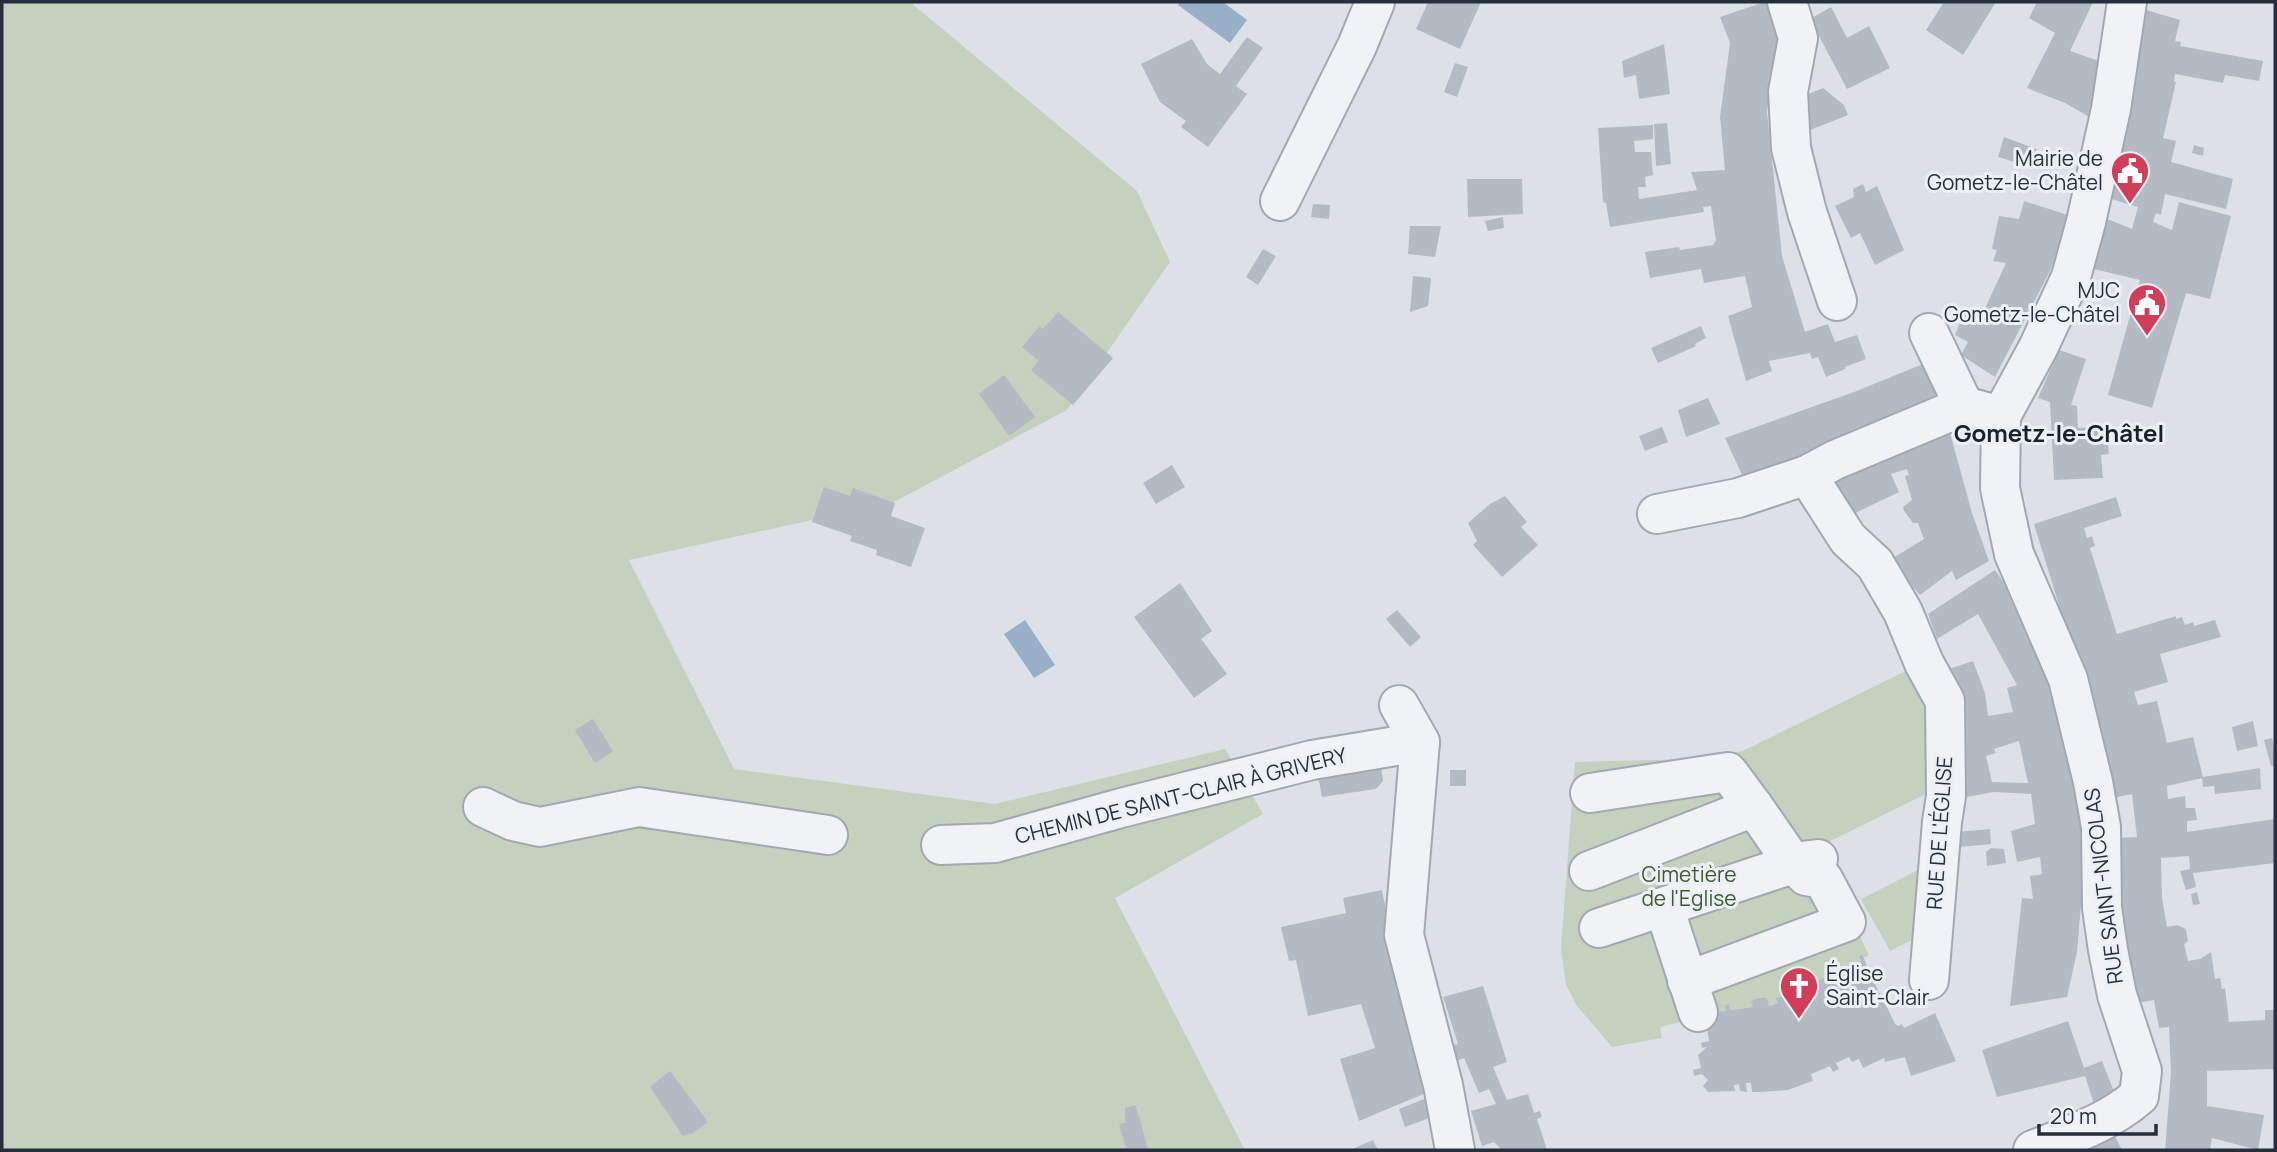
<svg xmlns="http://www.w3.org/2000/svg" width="2277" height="1152" font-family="Manrope,sans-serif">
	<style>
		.green { fill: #c3d1be }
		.water { fill: #97b0c8 }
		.building { fill: #b4bac4; fill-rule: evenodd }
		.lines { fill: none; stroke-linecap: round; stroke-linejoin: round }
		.minor-casing { stroke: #a2a8b1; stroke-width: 42 }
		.minor { stroke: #f0f2f6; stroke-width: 38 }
		.labels { text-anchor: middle; stroke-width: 6; stroke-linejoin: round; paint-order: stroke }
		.poi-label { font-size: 21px; fill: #262f3e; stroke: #ecf0f5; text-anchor: end }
		.street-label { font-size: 21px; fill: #262f3e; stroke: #ecf0f5 }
		.park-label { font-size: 21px; fill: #3b5a33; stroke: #ecf0f5 }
		.quarter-label { font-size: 24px; font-weight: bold; fill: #19212f; stroke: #ecf0f5 }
	</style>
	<rect width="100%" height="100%" fill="#dde1e7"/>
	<g class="green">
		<path d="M2,2h908l227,189 33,71 -103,148 -173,92 -265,58 105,209 261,35 230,-55 38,65 -148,84 130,252h-1243z"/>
		<path d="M1918,665l18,65 -6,62 -114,56 53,107 -6,3 -1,-4 -3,1 2,6 -25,11 -6,-4 2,6 -24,11 -3,-6 -3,1 2,6 -19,8 -2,-5 -3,1 2,6 -5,2 1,5 -9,3 -2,-8 -15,3 1,6 -23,3 -1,-6 -3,1v6l-66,16 2,11 -50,9 -35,-41 -11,-21 -5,-37 14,-186 117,-3 51,-8z"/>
		<path d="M1922,868l4,65 -36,18 -29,-52z"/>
	</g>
	<g class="water">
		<path d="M1180,2h43l24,18 -17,23 -52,-38z"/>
		<path d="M1025,620l30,45 -21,13 -30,-44z"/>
	</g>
	<g class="building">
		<path d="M1428,2h53l-21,47 -44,-20z"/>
		<path d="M1764,2h3l11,27 -11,83 15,144 23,76 23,-8 7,18 22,-7 9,24 -21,8v2l-19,8 -8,-20 -6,2 -2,-6 -41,8 3,10 -26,10 -18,-65 24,-9 -7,-31 -41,7 -3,-14 -51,9 -5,-26 34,-5 1,3 33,-5 3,-4 -5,-35 -8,1 1,5 -94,15 -4,-24 -3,-1 -5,-74 55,-3v14l-19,2 1,11h16l2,23 -8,2 1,10h-8l1,12 58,-9 -6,-18 34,-2 -5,-53 10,-74 -10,-26z"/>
		<path d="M1944,2h52l-33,53 -37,-25z"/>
		<path d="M2037,2h56l-23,49 32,11 -11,56 -26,-15 -38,-15 28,-55 -26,-15z"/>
		<path d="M1831,7l16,31 22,-12 21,42 -43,21 -37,-70z"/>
		<path d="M2146,10l34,10 -5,21 6,1 -1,4 83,15 -4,20 -34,-6 -2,8 -48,-9 -1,7 2,1 -13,56 13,3 -5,21 62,17 -7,30 -61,-15 -4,21 -5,-2 -3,9 19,8 7,-28 52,14 -21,83 -24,-6 -34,115 -44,-13 32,-115 -46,-11 11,-51 27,11 6,-22 -30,-9z"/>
		<path d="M1247,37l16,11 -27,38 11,8 -39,53 -27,-20 5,-6 -26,-19 -19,-38 51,-25 15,25 13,10z"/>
		<path d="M1664,44l6,50 -31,5 -3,-24 -12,3 -2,-17z"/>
		<path d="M1455,63l13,4 -11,30 -13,-5z"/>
		<path d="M1823,88l21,17 4,10 -38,15 -3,-7 -1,-28z"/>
		<path d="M1667,123l4,41 -15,2 -2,-42z"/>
		<path d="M2004,137l33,12 -6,18 -33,-10z"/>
		<path d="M2194,145l10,3 -1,8 -11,-3z"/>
		<path d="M1467,179h55l1,35 -55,3z"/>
		<path d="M1863,184l3,8 11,-6 27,64 -29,15 -15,-32 -9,5 -16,-32 19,-9 -1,-8z"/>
		<path d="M2024,201l44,14 -17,54 -56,108 -34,-22 7,-13 -13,-7 11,-28 16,8 24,-52 -13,-2 4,-11 -5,-1 7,-33 20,3z"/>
		<path d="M1313,204l17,1 -1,14 -18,-2z"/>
		<path d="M1503,217l1,11 -16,3 -3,-10z"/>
		<path d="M1410,226h31l-6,31 -27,-3z"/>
		<path d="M1263,249l13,7 -18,29 -12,-8z"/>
		<path d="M1413,276l18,2 -3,28 -18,6z"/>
		<path d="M1058,312l55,46 -40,47 -42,-35 8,-9 -17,-14 18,-21 3,3z"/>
		<path d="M1701,326l5,12 -11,6 1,2 -38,17 -7,-15z"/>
		<path d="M2059,350l27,9 -15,46 6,1 1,22 21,-1 1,17h8l1,10 -8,1 2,23 -49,2 -4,-78 -12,-4z"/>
		<path d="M1928,362l16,42 -145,57 -56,16 -18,-39 129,-46z"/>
		<path d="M1004,375l31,42 -26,19 -30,-42z"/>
		<path d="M1708,398l12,26 -34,13 -8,-27z"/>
		<path d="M1947,422l25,91 17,48 -33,19 -4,-9 -32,24 -32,-34 36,-22 -6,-16h-5l-9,-12 -1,-4 9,-7 -7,-24 4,-1 -2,-6 -16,5 8,18 -50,24 -22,-26 6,-18z"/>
		<path d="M1662,427l6,15 -23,9 -6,-15z"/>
		<path d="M1172,465l13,22 -29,17 -13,-21z"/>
		<path d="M824,487l26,9 3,-8 42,15 -4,13 34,12 -14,39 -35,-12 1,-5 -27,-9 2,-5 -40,-14z"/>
		<path d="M1505,496l22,26 -6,5 17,18 -36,32 -29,-32 4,-4 -9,-18 22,-19z"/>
		<path d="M2116,497l6,19 -38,12 3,10 5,-2 3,10 -5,2 27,86 59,-18v3l6,-2 3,8 8,-3 1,4 21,-6 6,17 -61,17 8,28 -34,10 4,13 19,-4 10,42 26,-6 10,40 57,-9 1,21 -46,5 -1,-8 -11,1 -1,-9 -35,8 1,13 17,-3 1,12h9l2,12 -10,1v11l88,-13v44l-82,10 3,14 -10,3 -6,-19 10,-2 -1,-13 -28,2 1,40 5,29 10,-2 9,4 2,12 -4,3 4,17 12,-2 11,-7 4,27 5,-1 2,11 3,-1 4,34 36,-2v-10h10v59l-68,2v35l57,9 -6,35 -46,-12 -2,12h-45l6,-78 -2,-45 -10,1 -5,-28 -18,3 -19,-95 -1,-70 21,-1 -5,-43 -20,4 -31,-122 -47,-152z"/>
		<path d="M1995,570l8,12 49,96 25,107 16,121 -12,-1 -4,47 -10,45 -57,9 12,-108 11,1 -3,-23 12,-2 -2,-17 -23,5 -6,-31 24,-7 -4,-30 -37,-2 -27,5 -21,-127 27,-9 12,32 3,23 25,-4 -6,-24 10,-3 -39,-71 -41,25 -9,-25zM2019,741l9,42 -36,-1 -6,-26 10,-3 -2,-4z"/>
		<path d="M1180,583l32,48 -11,8 26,35 -33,24 -60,-81z"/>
		<path d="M1397,610l24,27 -11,10 -24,-28z"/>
		<path d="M593,719l20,32 -18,12 -20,-33z"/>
		<path d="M2253,721l5,25 -21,5 -5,-24z"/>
		<path d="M2272,738l3,14v14h-4l-7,-26z"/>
		<path d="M1379,754l4,27 -7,8 -54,8 -6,-33z"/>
		<rect x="1450" y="770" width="16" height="16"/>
		<path d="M1990,829l1,15 -32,3 -3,-15z"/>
		<path d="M1991,848l13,1 2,14 -19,3 -1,-14z"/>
		<path d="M1382,890l20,101 31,99 -74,31 -19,-62 35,-11 -14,-44 -53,12 -12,-56 -7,1 -8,-34 65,-14 -3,-15z"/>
		<path d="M2197,892l3,12 -7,1 -2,-11z"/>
		<path d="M1862,954l10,24 5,-2 2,4 -5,2 7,14 6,-3 1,4 -5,2 12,25 3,2 4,-2 2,4 31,-15 21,48 -45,15 -6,-19 -20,5 -1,-4 -21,10 -4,-9 -7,3 -3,-5 -13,6 3,6 -6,3 -3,-6 -19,8 2,7 -6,2 -19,7 -27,2h-9l-1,-9h-5l1,9 -7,-1 -1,-7 -5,1 1,6 -27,1 -5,-6 5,-6 -6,-6 -8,2 -1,-6 8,-2 -3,-13 9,-8 -5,1 -1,-5 8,-2 -4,-27 21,-3 -1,-6 4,-1 1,6 23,-3 -2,-6 8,-3h8l2,8 9,-3 -2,-5 6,-2 -2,-5 3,-2 2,5 19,-8 -2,-6 3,-1 3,6 24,-11 -2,-6 3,-1 3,5 25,-11 -2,-5z"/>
		<path d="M1483,986l24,76 -14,5 14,33 21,-6 6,19 6,-2 2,6 -5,2 10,31h-45l-8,-8 -12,4 -11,-35 25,-7 -7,-15 -10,4 -15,-35 -8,3 -4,-16 6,-1 -15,-47z"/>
		<path d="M2068,1021l16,47 18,-7 13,33 -21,10 -9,-28 -88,21 -15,-47z"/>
		<path d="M670,1071l38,51 -15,11 -10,3 -33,-49z"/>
		<path d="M1429,1097l9,18 -33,12 -6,-18z"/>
		<path d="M1135,1105l5,14 8,31h-21l-2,-5 -6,-21 6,-1v-15z"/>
		<path d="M2115,1136l7,14h-36z"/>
		<path d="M1373,1140l5,10h-28z"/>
	</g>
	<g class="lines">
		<g class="minor-casing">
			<g id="minor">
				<path d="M1787,2l11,36 -10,54 3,56 16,64 30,89"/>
				<path d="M1280,201l77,-155 18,-44"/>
				<path d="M1929,333l35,73"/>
				<path d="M1807,475l41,64 27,25 28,48 21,51 21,38 1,95 -4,26 -13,158"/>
				<path d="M1657,514l81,-16 69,-23 28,-15 129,-54 37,10"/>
				<path d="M1399,705l21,37 -16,193 39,150 12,65"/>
				<path d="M1590,793l138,-21 26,35"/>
				<path d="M483,807l30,14 27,6 99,-20 189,28"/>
				<path d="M941,845l54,-2 126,-35 191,-48 108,-18"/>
				<path d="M1589,871l165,-64 38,55 14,14 17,3 23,43 -159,59"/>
				<path d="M1664,907l34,105"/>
				<path d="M1599,928l182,-60 11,-6 26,-3"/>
				<path d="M2033,1150c38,-15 75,-27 106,-54l3,-25 -25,-76 -9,-45 -6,-42 -1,-81 -8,-45 -25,-103 -54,-125 -14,-66 1,-72 37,-68 33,-71 15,-55 25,-113 16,-107"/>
			</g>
		</g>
		<use href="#minor" class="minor"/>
	</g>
	<defs>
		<g id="civic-pin" transform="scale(2.0125)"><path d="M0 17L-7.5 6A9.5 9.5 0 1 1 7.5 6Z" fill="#d03e57" stroke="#ecf0f5"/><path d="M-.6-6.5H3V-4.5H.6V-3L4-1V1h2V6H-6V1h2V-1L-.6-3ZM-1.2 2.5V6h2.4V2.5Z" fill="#fff"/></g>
		<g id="church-pin" transform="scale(2.0125)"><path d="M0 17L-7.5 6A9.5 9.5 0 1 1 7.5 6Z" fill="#d03e57" stroke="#ecf0f5"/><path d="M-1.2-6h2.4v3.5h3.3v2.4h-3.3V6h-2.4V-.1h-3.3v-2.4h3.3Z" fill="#fff"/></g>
	</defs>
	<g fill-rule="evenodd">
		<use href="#civic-pin" x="2130" y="171"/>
		<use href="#civic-pin" x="2147" y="303"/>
		<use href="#church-pin" x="1799" y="986"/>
	</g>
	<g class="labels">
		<g class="poi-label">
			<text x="2103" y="166">Mairie de<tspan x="2103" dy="24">Gometz-le-Châtel</tspan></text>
			<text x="2120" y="298">MJC<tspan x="2120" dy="24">Gometz-le-Châtel</tspan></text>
			<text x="1826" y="981" text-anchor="start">Église<tspan x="1826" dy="24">Saint-Clair</tspan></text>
		</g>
		<g class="street-label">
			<text transform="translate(1181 796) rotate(-14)" y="7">CHEMIN DE SAINT-CLAIR À GRIVERY</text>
			<text transform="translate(1940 833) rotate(-86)" y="7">RUE DE L'ÉGLISE</text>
			<text transform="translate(2104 886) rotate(-97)" y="7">RUE SAINT-NICOLAS</text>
		</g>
		<g class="park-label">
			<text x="1689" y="882">Cimetière<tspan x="1689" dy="24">de l'Eglise</tspan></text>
		</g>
		<g class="quarter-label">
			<text x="2059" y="442">Gometz-le-Châtel</text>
		</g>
	</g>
	<rect width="2277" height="1152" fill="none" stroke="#262f3e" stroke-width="7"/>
	<path d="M2039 1124v10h117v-10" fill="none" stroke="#262f3e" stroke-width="3.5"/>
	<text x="2050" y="1124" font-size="21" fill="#262f3e" stroke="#ecf0f5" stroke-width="5" paint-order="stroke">20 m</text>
</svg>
